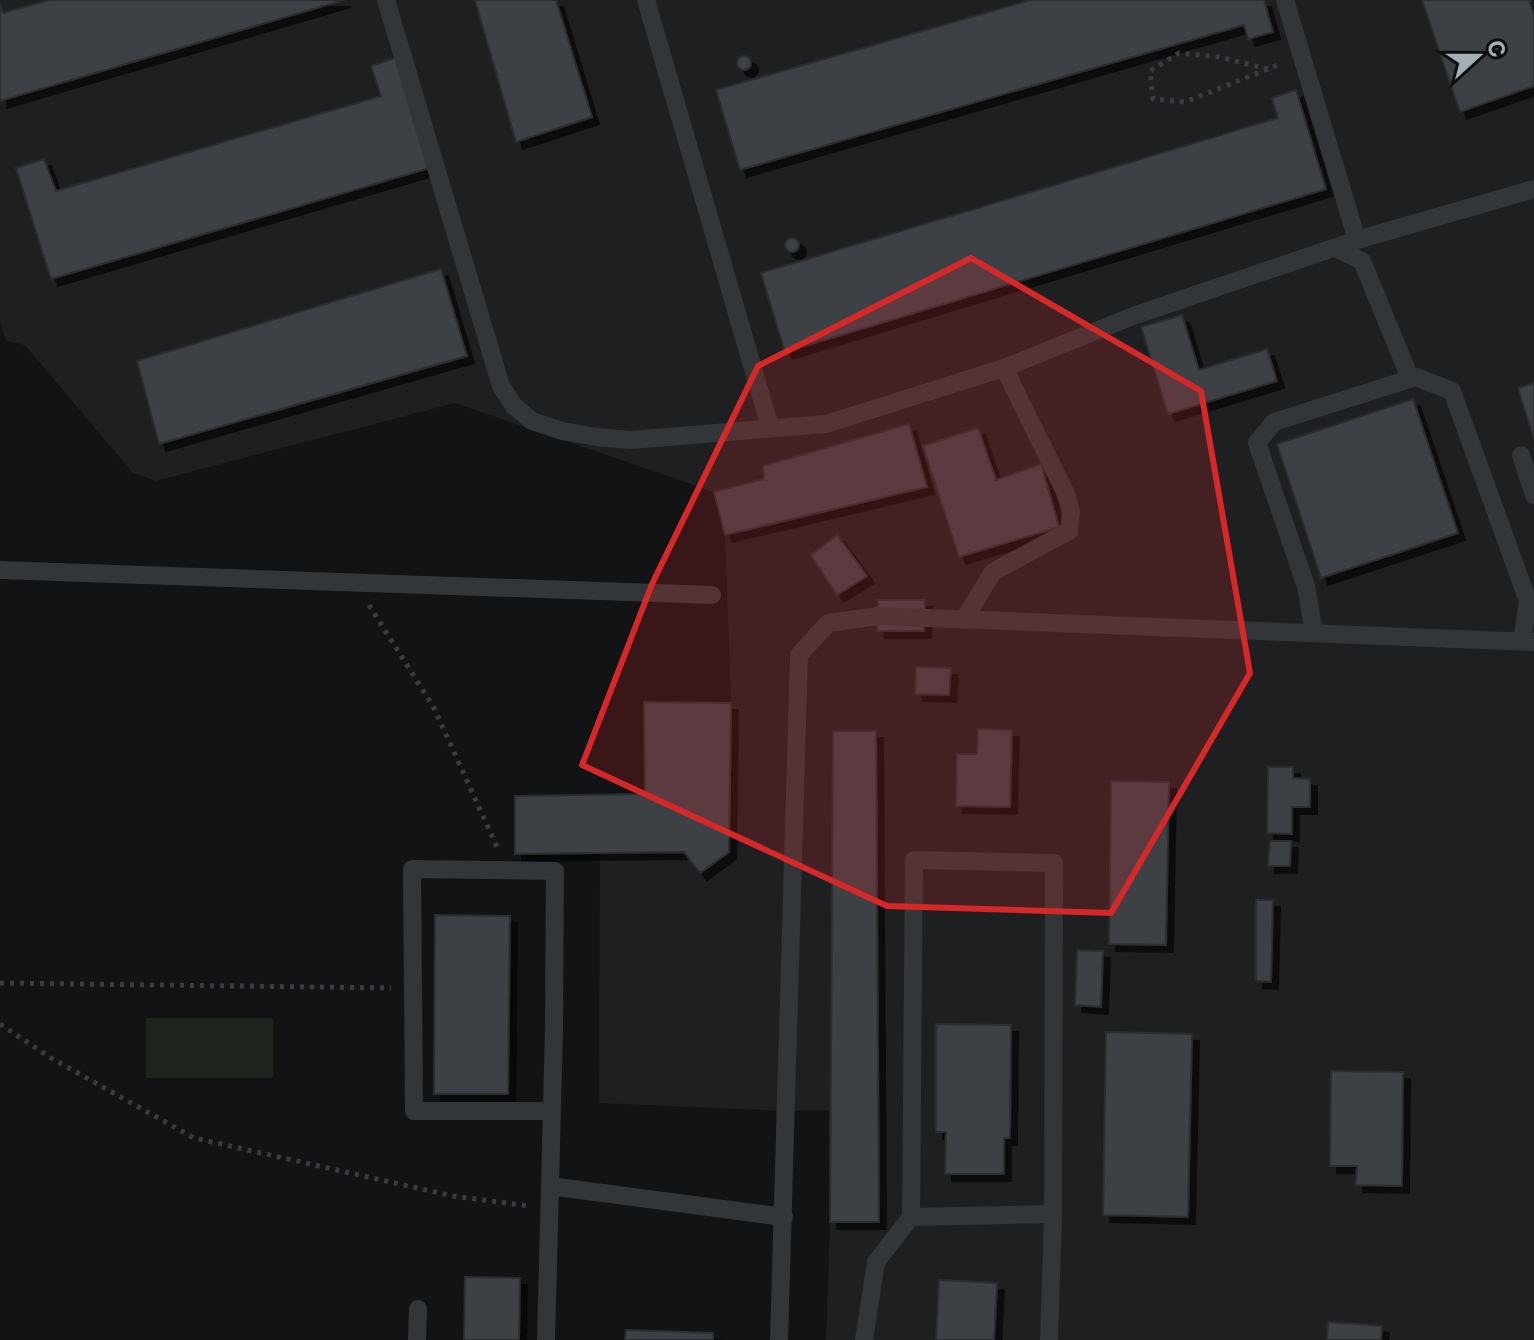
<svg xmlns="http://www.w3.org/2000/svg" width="1534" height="1340" font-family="Inter,sans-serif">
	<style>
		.built { fill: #1e1f21 }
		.green { fill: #1d241c }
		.building { fill: #3e4144; stroke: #2c2d30; stroke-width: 2; filter: url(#shadow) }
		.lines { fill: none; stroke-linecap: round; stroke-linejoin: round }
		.path { stroke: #393d41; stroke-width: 5; stroke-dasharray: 4 6; stroke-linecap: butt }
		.lane { stroke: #333639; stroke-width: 18 }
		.marked { fill: #d62828; fill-opacity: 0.2; stroke: #d62828; stroke-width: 6; stroke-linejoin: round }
	</style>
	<defs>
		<filter id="shadow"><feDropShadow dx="7" dy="7" stdDeviation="0" flood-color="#0009"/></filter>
	</defs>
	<rect width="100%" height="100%" fill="#121314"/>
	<path class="built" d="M0,0h1534v1340h-708l4,-118 -1,-112 -43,1 -187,-8 1,-250 -85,1v-58l130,-2 -1,-92h87l-6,-167 -11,-43 -259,-89 -300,78 -23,-9 -107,-127 -19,-4 -6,-19z"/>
	<rect class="green" x="146" y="1018" width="127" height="60"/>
	<g class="building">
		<path d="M49,0h295l-344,101v-97l3,9z"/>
		<path d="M475,0h81l36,117 -76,25z"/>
		<path d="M1031,0h233l9,32 -25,7 -4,-14 -504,145 -24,-80z"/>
		<path d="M1422,0h107l5,15v71l-74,26z"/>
		<circle cx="744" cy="63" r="7"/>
		<path d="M398,57l35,110 -382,112 -35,-111 28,-9 12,32 325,-95 -10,-30z"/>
		<path d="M1296,90l30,99 -541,163 -24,-79 517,-155 -6,-20z"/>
		<circle cx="792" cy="245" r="7"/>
		<path d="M441,269l26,87 -308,88 -22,-83z"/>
		<path d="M1182,315l17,55 68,-21 10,32 -109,33 -27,-87z"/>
		<path d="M1534,383v56l-16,-51z"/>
		<path d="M1413,399l45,134 -137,45 -44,-134z"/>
		<path d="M909,424l18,63 -202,48 -11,-43 50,-13 -1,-13z"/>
		<path d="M978,428l18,52 45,-16 18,63 -100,30 -36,-111z"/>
		<path d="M837,535l30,41 -30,19 -26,-40z"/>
		<path d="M878,600h47l-1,31h-47z"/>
		<path d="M916,667l35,1 -2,27 -34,-1z"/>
		<path d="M644,702l87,1 -2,149 -29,21 -16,-21 -169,2v-58l130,-2z"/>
		<path d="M978,729l34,1 -2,77 -54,-1 1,-52h20z"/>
		<path d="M833,731h43l3,491h-49z"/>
		<path d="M1268,767h25v11l17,1v28h-18v27l-25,-1z"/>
		<path d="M1111,781l58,1 -3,163 -57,-1z"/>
		<path d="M1270,841h21l-1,25h-22z"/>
		<path d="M1256,900h17l-2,82 -15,-1z"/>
		<path d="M435,915l75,1 -2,178h-74z"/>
		<path d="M1077,950l26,1 -2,56 -26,-2z"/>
		<path d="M936,1024l75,1 -1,113h-6v36h-59l1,-42h-10z"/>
		<path d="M1106,1032l86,2 -4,183 -85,-2z"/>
		<path d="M1331,1071l72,1 -1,114 -46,-1 1,-19h-27z"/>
		<path d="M465,1277l55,1 -1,62h-55z"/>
		<path d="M939,1280l58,3 -3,57h-58z"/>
		<path d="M1328,1322l54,4 -1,14h-54z"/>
		<path d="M626,1330l87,3v7h-88z"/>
	</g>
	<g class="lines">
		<g class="path">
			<path d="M1268,69l-49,-12 -40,-4 -29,18 3,28 32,3 83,-33 14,-6"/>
			<path d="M369,605l65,103 63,139"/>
			<path d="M0,983l391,5"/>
			<path d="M0,1024l51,34 143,80 259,58 76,10"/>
		</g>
		<g class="lane">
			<path d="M386,0l115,386 13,20 18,15 30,10 35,6 34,3 195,-16 178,-56 129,-52 224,-76 177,-51"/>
			<path d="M646,0l124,427"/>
			<path d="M1285,0l72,240"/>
			<path d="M1335,248l27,13 48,117"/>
			<path d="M1521,455l13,40"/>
			<path d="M0,570l712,25"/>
			<path d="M964,619l29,-47 76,-41 2,-19 -4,-16 -63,-128"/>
			<path d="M1314,633l-8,-47 -49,-143 17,-21 142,-45 36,14 76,210 -6,40"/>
			<path d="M550,1186l234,31"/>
			<path d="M417,1340l1,-31"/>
			<path d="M546,1340l8,-311 1,-158 -143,-2 2,242h137"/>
			<path d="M779,1340l20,-685 29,-32 50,-7 656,26"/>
			<path d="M864,1340l12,-78 35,-45 3,-357 140,3 -1,351 -142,3"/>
			<path d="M1049,1340l4,-126"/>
		</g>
	</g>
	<path class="marked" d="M971,258l230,133 49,282 -139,240 -224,-7 -305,-141 70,-181 106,-218z"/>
	<g transform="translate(1478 56) rotate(69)" stroke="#0d0e0f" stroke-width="6" paint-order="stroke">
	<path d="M0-6L14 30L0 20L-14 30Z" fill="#a3aeb6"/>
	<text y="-12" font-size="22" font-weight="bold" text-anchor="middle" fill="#a3aeb6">С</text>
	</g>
</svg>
